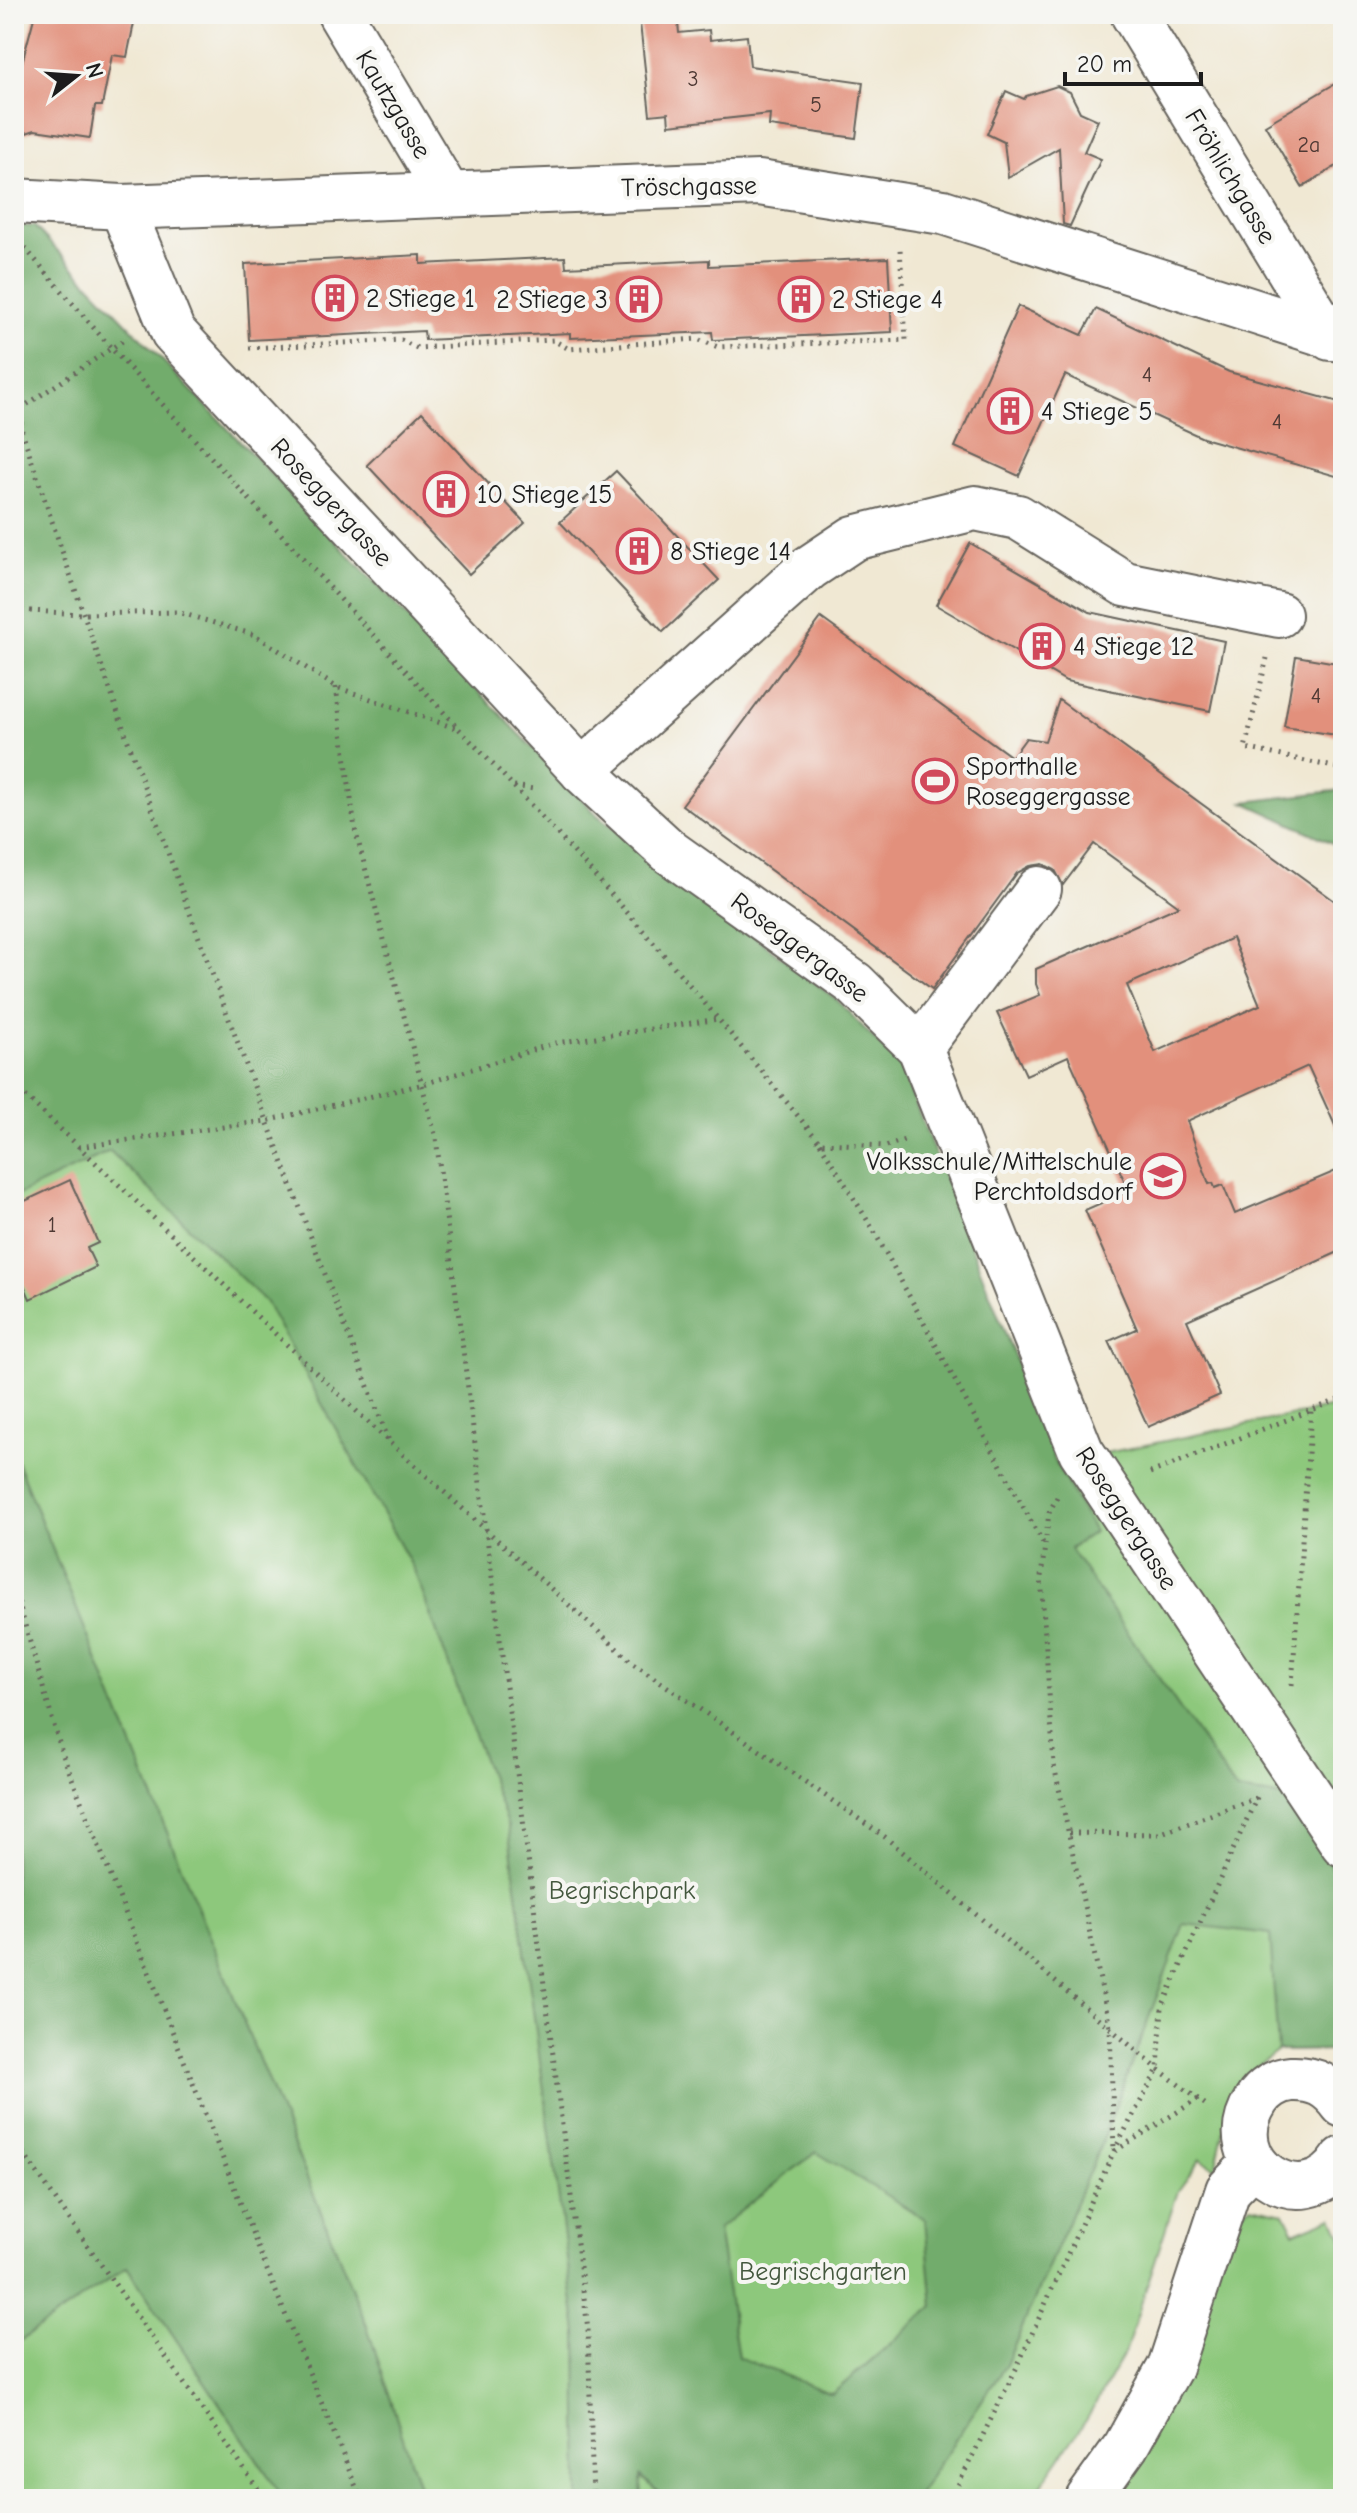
<svg xmlns="http://www.w3.org/2000/svg" width="1357" height="2513" font-family="'Comic Neue',sans-serif">
	<style>
		.green { fill: #8dc87c; stroke: #54724c; stroke-width: 2 }
		.forest { fill: #72ac6c; stroke: #476444; stroke-width: 2; fill-rule: evenodd }
		.building { fill: #e2907c; fill-rule: evenodd }
		.lines { fill: none; stroke-linecap: round; stroke-linejoin: round }
		.minor-casing { stroke: #66635c; stroke-width: 48 }
		.path { stroke: #66635c; stroke-width: 5; stroke-dasharray: 2 6; stroke-linecap: butt }
		.minor { stroke: #fff; stroke-width: 44 }
		.labels { text-anchor: middle; stroke-width: 8; stroke-linejoin: round; paint-order: stroke }
		.number-label { font-size: 22px; fill: #4e3934 }
		.street-label { font-size: 26px; fill: #1c1c1c; stroke: #f6f6f2 }
		.poi-label { font-size: 26px; fill: #1c1c1c; stroke: #f6f6f2; text-anchor: start }
		.park-label { font-size: 26px; fill: #44583e; stroke: #f6f6f2 }
	</style>
	<rect width="100%" height="100%" fill="#f6f6f2"/>
	<filter id="ink" filterUnits="userSpaceOnUse"><feTurbulence type="fractalNoise" baseFrequency=".0125" numOctaves="2"/><feDisplacementMap in="SourceGraphic" scale="16" xChannelSelector="R" yChannelSelector="G"/><feConvolveMatrix kernelMatrix="1 2 1 2 8 2 1 2 1" color-interpolation-filters="sRGB"/></filter>
	<filter id="wash" filterUnits="userSpaceOnUse"><feTurbulence type="fractalNoise" baseFrequency=".006" numOctaves="4" result="noise"/><feDisplacementMap in="SourceGraphic" scale="32" xChannelSelector="R" yChannelSelector="G"/><feGaussianBlur stdDeviation="1.8" result="paint"/><feColorMatrix in="noise" values="0 0 0 0 0 0 0 0 0 0 0 0 0 0 0 0 0 1.4 0 .05"/><feComposite in="paint" operator="in"/></filter>
	<g filter="url(#wash)">
		<rect width="100%" height="100%" fill="#f0e8d3"/>
		<g class="green">
			<path d="M14,226h20l563,589 240,185 64,67 155,396 287,-58v618l-13,27 -52,1 -36,27 -14,33 -13,58 -14,-10 -23,32 -52,159 -39,69 -56,80h-1017z"/>
			<path d="M1251,2206l33,7 10,20 39,-16 10,22v260h-236l129,-284z"/>
		</g>
		<g class="forest">
			<path d="M14,226h20l563,589 240,185 64,67 155,396 38,69 -24,17 167,242 51,7 55,87v138l-13,27 -52,1 -8,-117 -86,-10 -81,216 -97,225 -91,134h-250l-24,-23 1,23h-63l-2,-167 -69,-505 -94,-257 -149,-269 -155,-150 -96,46zM816,2152l109,67 8,88 -101,87 -94,-37 -20,-128z"/>
			<path d="M1343,790v58l-99,-46z"/>
			<path d="M14,1454l353,872 56,173h-139l-157,-232 -113,78z"/>
		</g>
		<g id="blocks">
			<g class="building">
				<path d="M35,14h76l24,4 -8,39 -15,-2 -10,51h-7l-5,32 -55,-8 -21,7v-44z"/>
				<path d="M639,14h38l2,19 30,-3 1,10 37,-4 3,30 113,16 -7,56 -87,-12 1,-12 -101,11 -1,-12 -18,2z"/>
				<path d="M1343,79v83l-41,25 -37,-62z"/>
				<path d="M1057,86l13,6 10,20 18,8 -14,32 17,7 -31,67 -7,-2 -4,-76 -51,29 -4,-35 -17,-8 19,-43 18,8 2,-3z"/>
				<path d="M421,255v9l144,-7 1,10 143,-7v6l179,-8 4,74 -179,8 -1,-8 -142,6v-5l-145,7 -1,-9 -175,9 -4,-76z"/>
				<path d="M1018,306l64,29 14,-26 133,63 114,31v75l-140,-40 -138,-63 -46,101 -64,-29z"/>
				<path d="M422,412l103,111 -56,51 -102,-109z"/>
				<path d="M616,471l103,109 -56,52 -103,-110z"/>
				<path d="M970,543l120,69 134,29 -14,70 -144,-30 -130,-76z"/>
				<path d="M821,618l191,139 14,-19 19,3 14,-41 284,207v236l-35,-77 -121,55 22,63 4,-1 2,5 8,-3 12,29 108,-46v82l-156,70 33,75 -72,32 -39,-86 28,-12 -52,-119 44,-19 -61,-135 -42,19 -29,-62 43,-18 -4,-11v-15l143,-63 -85,-62 -31,41 -8,-15 -12,-6 -13,2 -13,7 -85,116 -250,-184zM1232,938l28,67 -105,47 -28,-67z"/>
				<path d="M1296,656l47,8v72l-59,-9z"/>
				<path d="M70,1180l28,63 -11,5 9,19 -66,32 -16,-37v-56z"/>
			</g>
		</g>
	</g>
	<g filter="url(#ink)">
		<use href="#blocks" fill-opacity="0" stroke="#66635c" stroke-width="2"/>
		<g class="lines">
			<g class="minor-casing">
				<g id="minor">
					<path d="M340,14l108,180"/>
					<path d="M1133,14l197,324"/>
					<path d="M14,201l108,6 637,-24 184,29 400,128"/>
					<path d="M122,207l51,125 409,439 88,81 185,132 65,64 161,403 262,393"/>
					<path d="M582,771l227,-203 45,-30 121,-30 43,9 107,67 154,31"/>
					<path d="M920,1048l119,-159"/>
					<path d="M1343,2105c-14,-19 -28,-27 -52,-26 -14,1 -28,10 -35,22 -40,62 47,121 87,58"/>
					<path d="M1088,2499l38,-53 44,-79 58,-177 26,-27"/>
				</g>
			</g>
			<g class="path">
				<path d="M25,248l87,101 347,380c127,131 246,272 361,414l66,3 22,-7"/>
				<path d="M249,348l152,-8 16,8 136,-8 16,9 128,-10 21,8 188,-7 -6,-91"/>
				<path d="M14,391l6,19 2,21c112,341 238,675 367,1010"/>
				<path d="M14,413l113,-75"/>
				<path d="M14,479l8,-47"/>
				<path d="M14,610l68,4 95,-2 78,23 81,52 119,41"/>
				<path d="M1267,658l-22,90 98,21"/>
				<path d="M336,687l19,142 81,309 152,1191 5,170"/>
				<path d="M514,786l20,3"/>
				<path d="M14,1085l375,357 244,221 252,174 273,232 48,36"/>
				<path d="M820,1143l54,88 170,314"/>
				<path d="M79,1147l187,-26 158,-37 131,-41 164,-24"/>
				<path d="M1150,1473l193,-75"/>
				<path d="M1057,1497l-8,16 -8,64 13,188 56,262 4,123"/>
				<path d="M14,1587l48,166 203,512 96,234"/>
				<path d="M1292,1685l19,-274"/>
				<path d="M1069,1833l90,1 97,-36"/>
				<path d="M14,2140l251,359"/>
				<path d="M1115,2151l83,-52"/>
				<path d="M951,2499l66,-132 97,-216 44,-82 4,-62 95,-210"/>
			</g>
			<use href="#minor" class="minor"/>
		</g>
	</g>
	<defs>
		<g id="building-ring" transform="scale(2.3)"><circle r="9.5" fill="#f6f6f2" stroke="#d1495b" stroke-width="1.5"/><path d="M-4-6H4V6H1V3H-1V6H-4ZM-2.5-4.3h1.7v1.8h-1.7ZM.8-4.3h1.7v1.8H.8ZM-2.5-1h1.7V.8h-1.7ZM.8-1h1.7V.8H.8Z" fill="#d1495b"/></g>
		<g id="stadium-ring" transform="scale(2.3)"><circle r="9.5" fill="#f6f6f2" stroke="#d1495b" stroke-width="1.5"/><path d="M0-5a6.5 5 0 1 0 0 10a6.5 5 0 1 0 0-10ZM-3.5-1.8h7v3.6h-7Z" fill="#d1495b"/></g>
		<g id="school-ring" transform="scale(2.3)"><circle r="9.5" fill="#f6f6f2" stroke="#d1495b" stroke-width="1.5"/><path d="M0-5L7-2L0 1L-7-2ZM-4 1L0 2.5L4 1V4Q0 6-4 4Z" fill="#d1495b"/></g>
	</defs>
	<g fill-rule="evenodd">
		<use href="#building-ring" x="335" y="298"/>
		<use href="#building-ring" x="639" y="299"/>
		<use href="#building-ring" x="801" y="299"/>
		<use href="#building-ring" x="1010" y="411"/>
		<use href="#building-ring" x="446" y="494"/>
		<use href="#building-ring" x="639" y="551"/>
		<use href="#building-ring" x="1042" y="646"/>
		<use href="#stadium-ring" x="935" y="781"/>
		<use href="#school-ring" x="1163" y="1176"/>
	</g>
	<g class="labels">
		<g class="number-label">
			<text x="693" y="86">3</text>
			<text x="816" y="112">5</text>
			<text x="1309" y="152">2a</text>
			<text x="1147" y="382">4</text>
			<text x="1277" y="429">4</text>
			<text x="1316" y="703">4</text>
			<text x="52" y="1232">1</text>
		</g>
		<g class="street-label">
			<text transform="translate(394 104) rotate(59)" y="9">Kautzgasse</text>
			<text transform="translate(1231 176) rotate(59)" y="9">Fröhlichgasse</text>
			<text transform="translate(689 186) rotate(-1)" y="9">Tröschgasse</text>
			<text transform="translate(332 502) rotate(47)" y="9">Roseggergasse</text>
			<text transform="translate(800 947) rotate(37)" y="9">Roseggergasse</text>
			<text transform="translate(1127 1518) rotate(57)" y="9">Roseggergasse</text>
		</g>
		<g class="poi-label">
			<text x="366" y="307">2 Stiege 1</text>
			<text x="608" y="308" text-anchor="end">2 Stiege 3</text>
			<text x="832" y="308">2 Stiege 4</text>
			<text x="1041" y="420">4 Stiege 5</text>
			<text x="477" y="503">10 Stiege 15</text>
			<text x="670" y="560">8 Stiege 14</text>
			<text x="1073" y="655">4 Stiege 12</text>
			<text x="966" y="775">Sporthalle<tspan x="966" dy="30">Roseggergasse</tspan></text>
			<text x="1132" y="1170" text-anchor="end">Volksschule/Mittelschule<tspan x="1132" dy="30">Perchtoldsdorf</tspan></text>
		</g>
		<g class="park-label">
			<text x="622" y="1899">Begrischpark</text>
			<text x="823" y="2280">Begrischgarten</text>
		</g>
	</g>
	<rect width="1357" height="2513" fill="none" stroke="#f6f6f2" stroke-width="48"/>
	<g transform="translate(76 76) rotate(73)" stroke="#f6f6f2" stroke-width="6" paint-order="stroke">
	<path d="M0-6L14 30L0 20L-14 30Z" fill="#1c1c1c"/>
	<text y="-12" font-size="22" font-weight="bold" text-anchor="middle" fill="#1c1c1c">N</text>
	</g>
	<path d="M1065 72v12h136v-12" fill="none" stroke="#1c1c1c" stroke-width="4"/>
	<text x="1077" y="72" font-size="24" fill="#1c1c1c" stroke="#f6f6f2" stroke-width="6" paint-order="stroke">20 m</text>
</svg>
